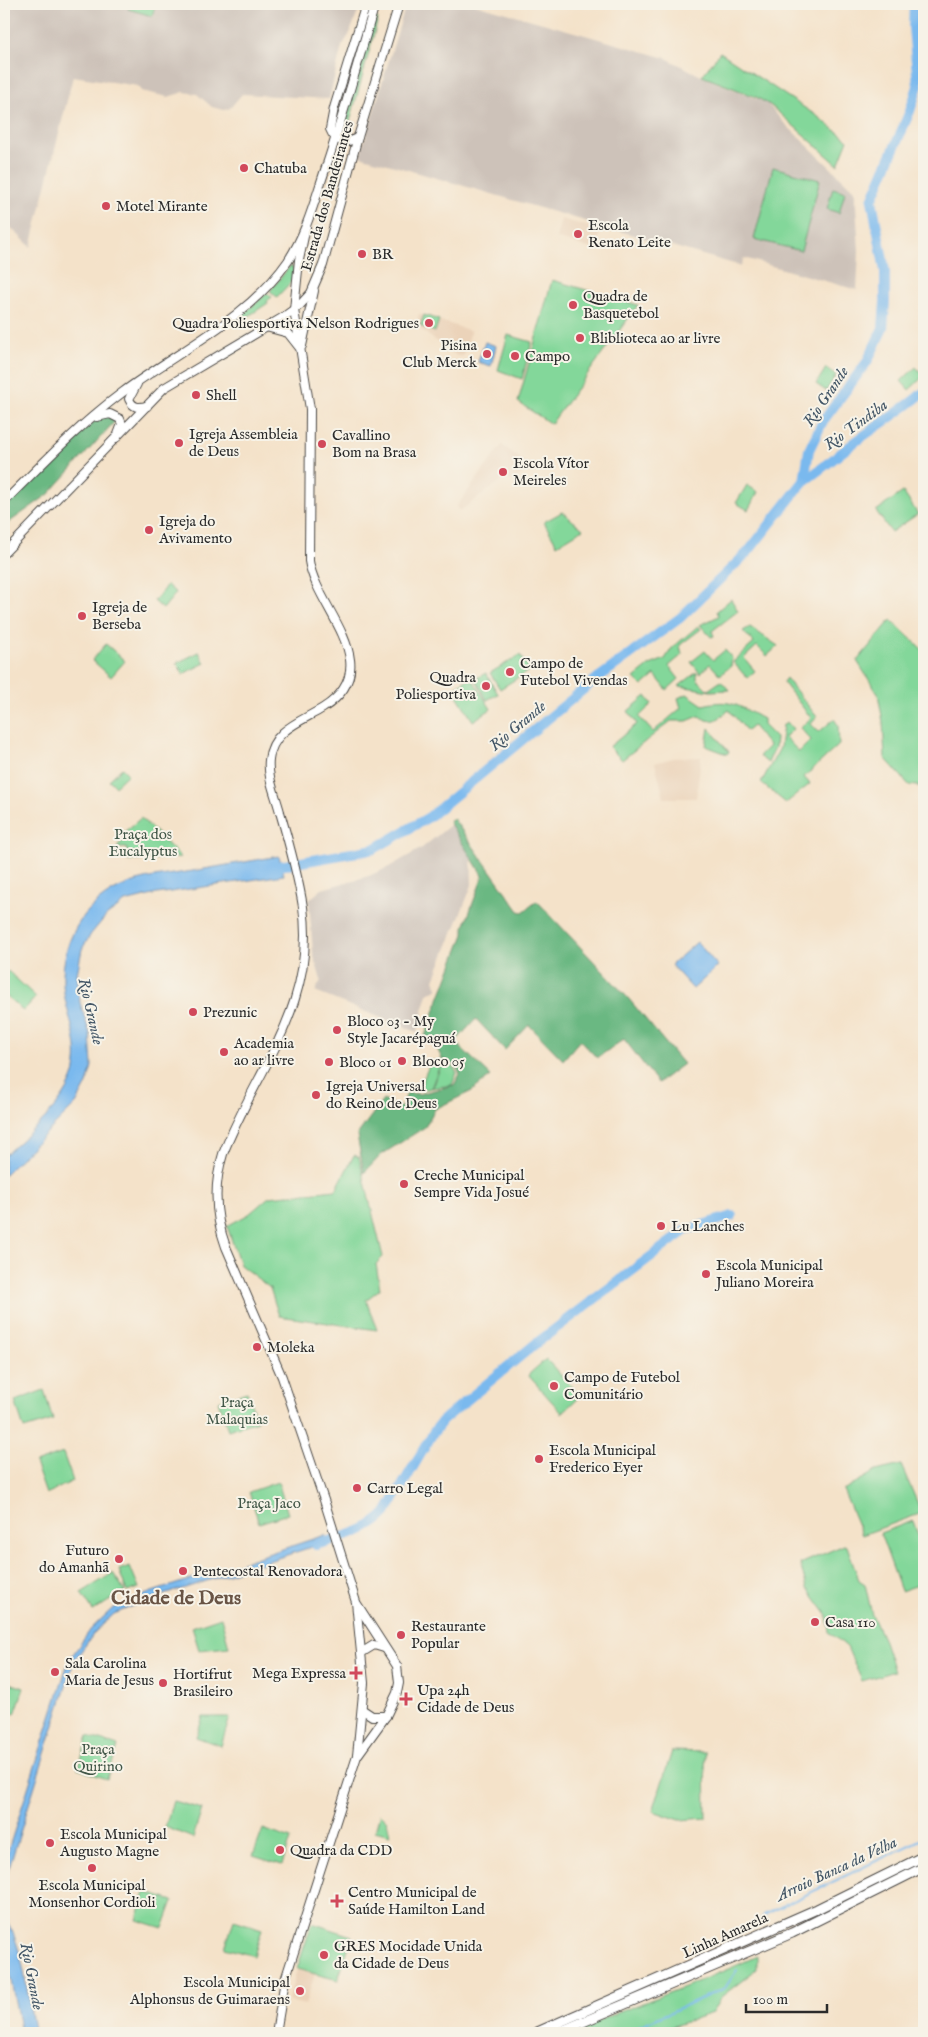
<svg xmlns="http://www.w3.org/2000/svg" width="928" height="2037" font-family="'IM FELL English',serif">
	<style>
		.built { fill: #ebd3b9 }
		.industrial { fill: #cdc2b9 }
		.green { fill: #83d79a; stroke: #578162 }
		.forest { fill: #6ab882; stroke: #4a7256 }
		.water { fill: #7ab9ee; stroke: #52728c }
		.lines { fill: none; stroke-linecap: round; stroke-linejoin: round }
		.stream { stroke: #7ab9ee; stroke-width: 2 }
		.river { stroke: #7ab9ee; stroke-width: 10 }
		.major-casing { stroke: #494643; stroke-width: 10 }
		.highway-casing { stroke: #494643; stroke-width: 11 }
		.major { stroke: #fff; stroke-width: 8 }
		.highway { stroke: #fff; stroke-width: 9 }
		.poi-dot { fill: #d1495b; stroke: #f7f3e8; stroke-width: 2 }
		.labels { text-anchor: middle; stroke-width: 4; stroke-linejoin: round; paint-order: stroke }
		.poi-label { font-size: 15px; fill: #2b2b2b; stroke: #f7f3e8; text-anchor: start }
		.street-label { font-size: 15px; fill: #2b2b2b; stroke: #f7f3e8 }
		.park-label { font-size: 15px; fill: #415647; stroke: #f7f3e8 }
		.water-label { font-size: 16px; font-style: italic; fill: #435666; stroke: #f7f3e8 }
		.district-label { font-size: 20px; font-weight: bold; fill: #695445; stroke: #f7f3e8 }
	</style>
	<rect width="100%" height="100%" fill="#f7f3e8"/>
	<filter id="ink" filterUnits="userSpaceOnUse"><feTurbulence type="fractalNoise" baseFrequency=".02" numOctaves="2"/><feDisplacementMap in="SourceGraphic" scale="10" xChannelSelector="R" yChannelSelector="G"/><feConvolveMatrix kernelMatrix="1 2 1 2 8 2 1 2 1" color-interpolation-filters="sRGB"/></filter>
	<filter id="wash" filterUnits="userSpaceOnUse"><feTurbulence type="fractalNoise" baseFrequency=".0096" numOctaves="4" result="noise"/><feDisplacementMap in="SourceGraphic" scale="20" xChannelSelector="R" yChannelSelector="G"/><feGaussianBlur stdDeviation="1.12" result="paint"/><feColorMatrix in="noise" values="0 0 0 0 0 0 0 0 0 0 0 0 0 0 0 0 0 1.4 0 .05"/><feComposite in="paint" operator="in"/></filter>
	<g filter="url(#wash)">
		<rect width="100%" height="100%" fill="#f4e2c9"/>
		<g class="built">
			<path d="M561,219l40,11 -6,20 -39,-12z"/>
			<path d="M419,314l52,17 -8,25h-6l-37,-27 -3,-8z"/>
			<path d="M502,445l29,22 -19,15 -7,-4 -45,33 -3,-5z"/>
			<path d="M701,757l-5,41h-32l-9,-35 18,-5z"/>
			<path d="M297,1969l18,5 -10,31 -17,-4z"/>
		</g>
		<g class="industrial">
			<path d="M4,4h357l-12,31 -7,11 -13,53 -87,-5 -12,14 -6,2 -12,-3 -15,-13 -13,-2 -16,5 -27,-6 -3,-5 -65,-10 -42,171 -27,-26z"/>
			<path d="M406,4h69l191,54 37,19 64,26 16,19 72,69 4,60 -2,39 -113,-32 -3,8 -381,-110z"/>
			<path d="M453,823l18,29 1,33 -38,95 4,8 -10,6 -11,38 -102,-40 6,-12 -8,-27 -4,-53 13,-11 47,-13 20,-9 33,-19z"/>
		</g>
		<g class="green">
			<path d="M129,4h27l-4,12 -24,-7z"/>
			<path d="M375,17l3,2 -31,113h-5z"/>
			<path d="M720,52l97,64 31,24 -10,25 -68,-60 -14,-8 -54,-21z"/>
			<path d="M773,167l47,13 -19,71 -47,-12z"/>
			<path d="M833,188l12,4 -6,21 -12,-4z"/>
			<path d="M290,266l4,2 -2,13 -15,16 -7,-6z"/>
			<path d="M552,280l86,25 -87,119 -33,-22z"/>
			<path d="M267,293l5,4 -5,4 1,2 -27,18 -2,-3z"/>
			<path d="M424,315l15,5 -4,12 -15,-6z"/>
			<path d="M508,335l24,7 -10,37 -24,-9z"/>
			<path d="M916,367l8,9 -15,14 -8,-9z"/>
			<path d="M826,368l10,7 -10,16 -10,-7z"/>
			<path d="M747,485l11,7 -10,18 -12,-7z"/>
			<path d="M903,492l15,22 -27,18 -15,-21z"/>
			<path d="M562,512l21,17 -26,16 -13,-23z"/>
			<path d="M167,585l9,8 -13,16 -9,-8z"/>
			<path d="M731,599l7,12 -26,20 2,5 -3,1 -11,-12 19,-9 -2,-5z"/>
			<path d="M891,620l33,31v136l-15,-2 -24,-27 -2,-36 -5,-28 -21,-33z"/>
			<path d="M698,626l3,3 -21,16 2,10 -13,11 10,13 -12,11 -12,-15 -13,11 -8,-8 16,-13 15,-6 7,-11z"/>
			<path d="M750,627l28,19 -11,10 -10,-10 -13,12 11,13 -8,7 -14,-16 21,-19 -11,-12z"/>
			<path d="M106,644l19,17 -14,16 -19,-17z"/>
			<path d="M725,650l7,8 -1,8 -11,9 -10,-11 -10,9 -9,-11 14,-11 8,9z"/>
			<path d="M199,652l6,11 -22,11 -6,-11z"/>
			<path d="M520,655l10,15 -30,19 -10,-16z"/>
			<path d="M697,672v7l11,11 13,-9 8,9 -18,1 -32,-5z"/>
			<path d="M486,673l12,21 -11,6 -12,-21z"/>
			<path d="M471,677l20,32 -18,12 -20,-32z"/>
			<path d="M786,678l31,39 -6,7 8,8 15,-13 4,6 1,20 -35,32 6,7 -24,19 -25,-20 19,-35 3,-23 4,-3 6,7 -8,8 14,15 12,-12 -11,-12 11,-10 -28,-36z"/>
			<path d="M687,694l16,11c28,-7 36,1 60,14v6l13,13 -1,9 -7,16 -9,-7 10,-10 -16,-20 -6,5 -18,-21c-12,10 -16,15 -30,6l-12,5h-16l-49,39 -13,-13 28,-23 -9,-13 18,-15 6,8 -13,13 14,15 28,-24 -3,-10z"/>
			<path d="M709,728l20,24 -2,2 -21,-8z"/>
			<path d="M122,768l6,6 -13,12 -6,-6z"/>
			<path d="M141,818l40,39 -53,4 -1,-13h-9v-3l8,-6 -3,-6z"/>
			<path d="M8,971l28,26 -13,14 -19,-17v-18z"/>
			<path d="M442,1060l-11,28 -7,2 -4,-3 11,-26z"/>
			<path d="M443,1061l9,4 5,8 -5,12 -20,3z"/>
			<path d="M354,1155l5,2 24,100 -7,7 4,25 -14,11 11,30 -98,-14 -9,-28 -30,-23 -13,-39 22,-12 20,-17 67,-7z"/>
			<path d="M546,1359l34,37 -18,17 -34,-38z"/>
			<path d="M44,1390l9,30 -29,9 -9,-28z"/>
			<path d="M247,1392l10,29 -29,9 -10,-29z"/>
			<path d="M63,1453l10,28 -27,13 -11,-31z"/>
			<path d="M901,1465l21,48 -60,22 -19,-45 33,-19z"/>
			<path d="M278,1482l10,32 -29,9 -10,-31z"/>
			<path d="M913,1521l11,31v31l-23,8 -21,-58z"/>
			<path d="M844,1545l3,1 12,34 6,4 7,31 12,26 10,30 -32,10 -15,-34 -18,-15 -2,-17 -20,-27 -7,-24z"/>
			<path d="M130,1566l9,22 -12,4 -8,-22z"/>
			<path d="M113,1573l12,18 -32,20 -12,-18z"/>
			<path d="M221,1617l8,30 -30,3 -7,-23z"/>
			<path d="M4,1681l20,7 -9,26 -11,-3z"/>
			<path d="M203,1717h27l-9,29 -25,-9z"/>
			<path d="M88,1736l30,10 -11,33 -29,-10z"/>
			<path d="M672,1751l33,1 1,66 -26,2 -27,-9z"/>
			<path d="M173,1801l29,8 -9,29 -28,-11z"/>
			<path d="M380,1814l7,7 3,14 -15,-4z"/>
			<path d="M263,1829l28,10 -9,26 -29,-9z"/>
			<path d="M145,1892l28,9 -10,27 -26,-8z"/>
			<path d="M234,1920l28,9 -8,27 -29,-8z"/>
			<path d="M312,1923l40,13 -14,44 -41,-11z"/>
			<path d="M757,1956v13l-36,28 -9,16 -59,20h-81c60,-29 125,-48 185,-77z"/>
		</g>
		<g class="forest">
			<path d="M100,415l17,4 -68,75 -45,32v-18z"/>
			<path d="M453,818l66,93 4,1 14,-11 91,97 55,66 -25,19 -34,-44 -27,19 -17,-18 -17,20 -34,-35 -24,25 -29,-31 -21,23 36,34 -19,15 -37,18 -10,18 -44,28 -17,18 -7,-38 26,-35 19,8 5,-15 12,1 35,-9 6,-11 -5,-9 -13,-6 -9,-20 -8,-3 39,-102v-7l19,-51 -34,-54z"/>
		</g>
		<g class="water">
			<path d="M485,342l11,4 -5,20 -13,-4z"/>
			<path d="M279,856l5,19 -127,19 -32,8 -19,14 -15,18 -9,15 -5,25 3,29 10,31 2,32 -5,18 -11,20 -72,71v-19c23,-22 58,-48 69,-79 11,-33 -8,-62 -10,-93 -2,-49 26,-89 74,-103 18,-5 37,-7 56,-10 28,-5 57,-10 86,-15z"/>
			<path d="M697,942l21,24 -25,23 -22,-24z"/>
			<path d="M325,1535l2,7 -176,57 -37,15 -19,18 -21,29 -70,223v-21l65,-203 22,-31 21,-20 37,-16z"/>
			<path d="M4,1914c21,37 22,79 31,119h-14l-17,-89z"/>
		</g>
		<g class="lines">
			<g class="stream">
				<path d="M760,1921l4,-6 160,-77"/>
				<path d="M623,2033l102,-45 12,-18"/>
			</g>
			<g class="river">
				<path d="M804,481c21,-14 38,-30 58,-44 21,-15 42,-28 62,-45"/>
				<path d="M268,868l106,-19 55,-32 166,-137 85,-62 68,-66 56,-71 5,-31 14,-29 44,-59 16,-34 2,-26v-31l-13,-71 38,-89 8,-25 -5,-59 1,-23"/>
				<path d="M316,1545c24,-8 52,-12 70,-32l47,-80 9,-12 13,-11 79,-65 152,-115 46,-14"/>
			</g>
		</g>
	</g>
	<g filter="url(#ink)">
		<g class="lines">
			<g class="major-casing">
				<g id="major">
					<path d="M358,137c-12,8 -23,5 -28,-8l4,-21 32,-104"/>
					<path d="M266,327l22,6 11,14"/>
					<path d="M302,346l12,-55"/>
					<path d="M137,384l-8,15c4,9 9,9 18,7"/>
					<path d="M97,417l13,-3 10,5 2,5 -5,13"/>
					<path d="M4,502c38,-38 76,-78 119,-110 55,-41 125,-73 165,-131 19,-29 27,-62 38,-94 18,-54 33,-109 49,-163"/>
					<path d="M4,553l160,-165 118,-70 18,-13 11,-12 12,-28 35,-128 41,-133"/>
					<path d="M357,1604l40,62 2,17 -2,10 -11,23 -29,40"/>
					<path d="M361,1653l13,-8 10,3"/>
					<path d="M363,1710l9,6h14"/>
					<path d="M276,2033l9,-53 72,-224 7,-73 -8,-81 -32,-102 -42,-123 -56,-130c-11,-30 -13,-61 -3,-93 33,-85 94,-148 80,-247 -5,-32 -14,-64 -23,-95 -4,-16 -13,-35 -11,-52 3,-30 31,-38 54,-52 66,-42 -7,-99 -14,-147l1,-152 -16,-99 5,-50 7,-33"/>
				</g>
			</g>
			<g class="highway-casing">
				<g id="highway">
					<path d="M535,2033l282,-124 107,-53"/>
					<path d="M557,2033l235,-100 132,-66"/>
				</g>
			</g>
			<use href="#major" class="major"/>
			<use href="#highway" class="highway"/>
		</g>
	</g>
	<g class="poi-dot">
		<circle cx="244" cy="168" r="5"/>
		<circle cx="106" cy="206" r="5"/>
		<circle cx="578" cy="234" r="5"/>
		<circle cx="362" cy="254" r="5"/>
		<circle cx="573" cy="305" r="5"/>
		<circle cx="429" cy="323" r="5"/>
		<circle cx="580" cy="338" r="5"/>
		<circle cx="487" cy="354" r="5"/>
		<circle cx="515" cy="356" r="5"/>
		<circle cx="196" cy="395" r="5"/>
		<circle cx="179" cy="443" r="5"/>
		<circle cx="322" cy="444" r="5"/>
		<circle cx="503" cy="472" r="5"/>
		<circle cx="149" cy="530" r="5"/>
		<circle cx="82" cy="616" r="5"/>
		<circle cx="510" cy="672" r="5"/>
		<circle cx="486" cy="686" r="5"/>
		<circle cx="193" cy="1012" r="5"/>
		<circle cx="337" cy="1030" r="5"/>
		<circle cx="224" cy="1052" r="5"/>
		<circle cx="402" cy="1061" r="5"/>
		<circle cx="329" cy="1062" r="5"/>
		<circle cx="316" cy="1095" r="5"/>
		<circle cx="404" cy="1184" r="5"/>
		<circle cx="661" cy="1226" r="5"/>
		<circle cx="706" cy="1274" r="5"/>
		<circle cx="257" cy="1347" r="5"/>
		<circle cx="554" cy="1386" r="5"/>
		<circle cx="539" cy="1459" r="5"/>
		<circle cx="357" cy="1488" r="5"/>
		<circle cx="119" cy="1559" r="5"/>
		<circle cx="183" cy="1571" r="5"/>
		<circle cx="815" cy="1622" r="5"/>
		<circle cx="401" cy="1635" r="5"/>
		<circle cx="55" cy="1672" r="5"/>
		<path d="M353.5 1665.5h5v5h5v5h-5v5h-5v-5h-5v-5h5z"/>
		<circle cx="163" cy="1683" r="5"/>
		<path d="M403.5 1691.5h5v5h5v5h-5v5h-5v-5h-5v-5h5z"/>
		<circle cx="50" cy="1843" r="5"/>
		<circle cx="280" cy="1850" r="5"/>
		<circle cx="92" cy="1868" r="5"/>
		<path d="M334.5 1893.5h5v5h5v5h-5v5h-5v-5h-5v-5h5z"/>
		<circle cx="324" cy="1955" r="5"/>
		<circle cx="300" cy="1991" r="5"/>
	</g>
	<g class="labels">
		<g class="poi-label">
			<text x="254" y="173">Chatuba</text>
			<text x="116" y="211">Motel Mirante</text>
			<text x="588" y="230">Escola<tspan x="588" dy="17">Renato Leite</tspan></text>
			<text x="372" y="259">BR</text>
			<text x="583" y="301">Quadra de<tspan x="583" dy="17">Basquetebol</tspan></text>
			<text x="419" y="328" text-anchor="end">Quadra Poliesportiva Nelson Rodrigues</text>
			<text x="590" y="343">Bliblioteca ao ar livre</text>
			<text x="477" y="350" text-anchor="end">Pisina<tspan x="477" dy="17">Club Merck</tspan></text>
			<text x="525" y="361">Campo</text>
			<text x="206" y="400">Shell</text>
			<text x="189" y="439">Igreja Assembleia<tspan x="189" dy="17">de Deus</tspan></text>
			<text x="332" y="440">Cavallino<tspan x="332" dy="17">Bom na Brasa</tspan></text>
			<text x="513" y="468">Escola Vítor<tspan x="513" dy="17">Meireles</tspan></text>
			<text x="159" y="526">Igreja do<tspan x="159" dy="17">Avivamento</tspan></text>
			<text x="92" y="612">Igreja de<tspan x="92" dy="17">Berseba</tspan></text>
			<text x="520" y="668">Campo de<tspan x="520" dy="17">Futebol Vivendas</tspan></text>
			<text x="476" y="682" text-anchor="end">Quadra<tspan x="476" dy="17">Poliesportiva</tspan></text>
			<text x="203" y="1017">Prezunic</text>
			<text x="347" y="1026">Bloco 03 - My<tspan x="347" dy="17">Style Jacarépaguá</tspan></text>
			<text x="234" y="1048">Academia<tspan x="234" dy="17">ao ar livre</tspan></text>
			<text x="412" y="1066">Bloco 05</text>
			<text x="339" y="1067">Bloco 01</text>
			<text x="326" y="1091">Igreja Universal<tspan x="326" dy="17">do Reino de Deus</tspan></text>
			<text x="414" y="1180">Creche Municipal<tspan x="414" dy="17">Sempre Vida Josué</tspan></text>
			<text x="671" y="1231">Lu Lanches</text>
			<text x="716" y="1270">Escola Municipal<tspan x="716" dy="17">Juliano Moreira</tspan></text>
			<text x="267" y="1352">Moleka</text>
			<text x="564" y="1382">Campo de Futebol<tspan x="564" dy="17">Comunitário</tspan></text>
			<text x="549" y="1455">Escola Municipal<tspan x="549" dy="17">Frederico Eyer</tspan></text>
			<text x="367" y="1493">Carro Legal</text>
			<text x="109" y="1555" text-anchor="end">Futuro<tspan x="109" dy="17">do Amanhã</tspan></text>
			<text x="193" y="1576">Pentecostal Renovadora</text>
			<text x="825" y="1627">Casa 110</text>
			<text x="411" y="1631">Restaurante<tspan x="411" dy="17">Popular</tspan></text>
			<text x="65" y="1668">Sala Carolina<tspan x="65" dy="17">Maria de Jesus</tspan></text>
			<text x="346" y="1678" text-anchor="end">Mega Expressa</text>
			<text x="173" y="1679">Hortifrut<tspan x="173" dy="17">Brasileiro</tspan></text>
			<text x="417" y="1695">Upa 24h<tspan x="417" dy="17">Cidade de Deus</tspan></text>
			<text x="60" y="1839">Escola Municipal<tspan x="60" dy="17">Augusto Magne</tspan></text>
			<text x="290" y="1855">Quadra da CDD</text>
			<text x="92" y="1890" text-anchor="middle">Escola Municipal<tspan x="92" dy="17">Monsenhor Cordioli</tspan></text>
			<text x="348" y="1897">Centro Municipal de<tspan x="348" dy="17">Saúde Hamilton Land</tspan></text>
			<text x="334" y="1951">GRES Mocidade Unida<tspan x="334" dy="17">da Cidade de Deus</tspan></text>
			<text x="290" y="1987" text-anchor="end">Escola Municipal<tspan x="290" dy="17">Alphonsus de Guimaraens</tspan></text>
		</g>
		<g class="street-label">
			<text transform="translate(327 196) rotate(-74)" y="5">Estrada dos Bandeirantes</text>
			<text transform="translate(725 1935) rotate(-24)" y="5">Linha Amarela</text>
		</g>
		<g class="park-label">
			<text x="143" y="839">Praça dos<tspan x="143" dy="17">Eucalyptus</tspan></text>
			<text x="237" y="1407">Praça<tspan x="237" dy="17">Malaquias</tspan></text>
			<text x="269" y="1508">Praça Jaco</text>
			<text x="98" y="1754">Praça<tspan x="98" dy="17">Quirino</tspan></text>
		</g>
		<g class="water-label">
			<text transform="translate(825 396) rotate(-56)" y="6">Rio Grande</text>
			<text transform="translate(855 424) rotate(-36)" y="6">Rio Tindiba</text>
			<text transform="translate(517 725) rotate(-40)" y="6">Rio Grande</text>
			<text transform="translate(92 1011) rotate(77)" y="6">Rio Grande</text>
			<text transform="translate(836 1868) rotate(-25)" y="6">Arroio Banca da Velha</text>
			<text transform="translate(33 1976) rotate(79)" y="6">Rio Grande</text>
		</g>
		<g class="district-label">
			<text x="176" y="1604">Cidade de Deus</text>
		</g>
	</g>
	<rect width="928" height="2037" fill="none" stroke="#f7f3e8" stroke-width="20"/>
	<path d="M746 2004v8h81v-8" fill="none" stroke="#2b2b2b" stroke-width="2.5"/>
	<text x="753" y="2004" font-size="15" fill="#2b2b2b" stroke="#f7f3e8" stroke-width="4" paint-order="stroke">100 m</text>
</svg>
